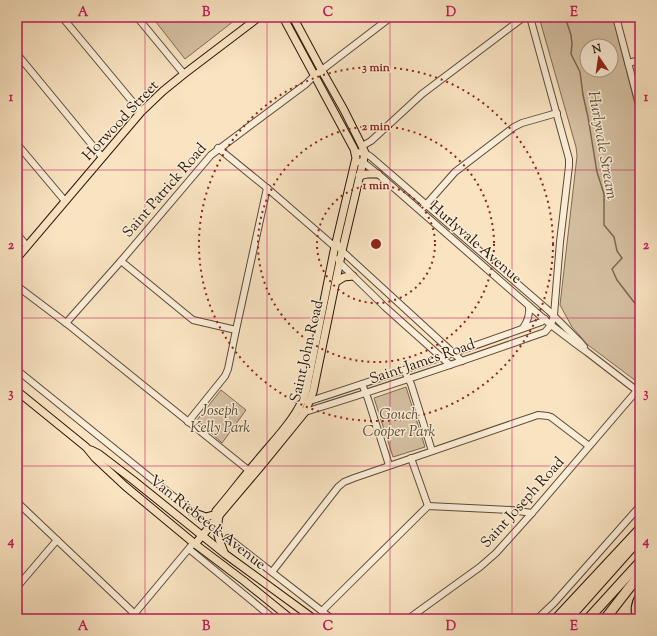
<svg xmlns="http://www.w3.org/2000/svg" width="657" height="636" font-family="'Sorts Mill Goudy',serif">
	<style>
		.green { fill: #d5c0a2; stroke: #7e6c56; fill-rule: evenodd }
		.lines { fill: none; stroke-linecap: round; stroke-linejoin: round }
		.stream { stroke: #7a6853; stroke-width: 1.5 }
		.minor-casing { stroke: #5c4a38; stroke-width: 8 }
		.major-casing { stroke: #27170b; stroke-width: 9 }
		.highway-casing { stroke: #27170b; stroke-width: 11 }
		.minor { stroke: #fbedd7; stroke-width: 6 }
		.major { stroke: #f9e3c1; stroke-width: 7 }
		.highway { stroke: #f9e3c1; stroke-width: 9 }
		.grid { fill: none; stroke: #c2185b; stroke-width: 1; stroke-opacity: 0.55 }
		.ring { fill: none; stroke: #8f2418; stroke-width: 2; stroke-dasharray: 2 4 }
		.labels { text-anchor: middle; stroke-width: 3; stroke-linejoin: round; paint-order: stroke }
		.street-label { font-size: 15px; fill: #27170b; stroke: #fbedd7 }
		.park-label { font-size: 15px; font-style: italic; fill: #5b4a38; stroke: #fbedd7 }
		.water-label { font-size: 16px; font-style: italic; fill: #5f4d3b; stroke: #fbedd7 }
		.centre { fill: #8f2418; stroke: #fbedd7; stroke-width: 2 }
		.ring-label { font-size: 12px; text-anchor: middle; font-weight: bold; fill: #8f2418; stroke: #fbedd7; stroke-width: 3; stroke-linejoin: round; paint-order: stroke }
		.neatline { fill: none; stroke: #c2185b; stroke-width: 1.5 }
		.grid-label { font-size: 13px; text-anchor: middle; font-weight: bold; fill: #c2185b }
	</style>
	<rect width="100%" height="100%" fill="#f9e3c1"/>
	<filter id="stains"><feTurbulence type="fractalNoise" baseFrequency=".005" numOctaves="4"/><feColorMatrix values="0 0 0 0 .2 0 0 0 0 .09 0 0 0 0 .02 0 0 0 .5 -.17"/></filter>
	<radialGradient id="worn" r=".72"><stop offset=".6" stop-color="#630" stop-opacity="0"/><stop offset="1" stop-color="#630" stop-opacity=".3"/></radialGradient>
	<g class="green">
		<path d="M152,17h87l-54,42z"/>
		<path d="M539,17h74l27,107v260l-52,-39 -16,-18 -12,-22 17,-149 -1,-9zM587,46h24v24h-24z"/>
		<path d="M406,387l19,60 -32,10 -19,-59z"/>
		<path d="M221,390l25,20 -24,33 -25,-23z"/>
	</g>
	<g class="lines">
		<path class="stream" d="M565,17l6,18 1,9 -1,10 9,18 3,23 5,22 9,55 7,22v31l10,12 3,14 5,7 -10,11 5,11 23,30"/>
		<g class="minor-casing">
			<g id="minor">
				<path d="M62,17l79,95"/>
				<path d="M137,17l47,57"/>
				<path d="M616,17l24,91"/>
				<path d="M17,54l85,103"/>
				<path d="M628,63l12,-3"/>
				<path d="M17,144l48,57"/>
				<path d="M362,146l9,-5 51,-47 102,-77"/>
				<path d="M218,148l49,40 68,59"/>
				<path d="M355,152l10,1 6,4 178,154 30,30 5,6"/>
				<path d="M359,162h4l15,12 173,151 25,19 11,8 53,41"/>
				<path d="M424,207l31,-35 59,-45 8,-4 35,-10"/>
				<path d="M17,234l10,12"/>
				<path d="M336,242l6,9 120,110"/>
				<path d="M338,259l2,4 45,44 65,58"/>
				<path d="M121,261l72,59 43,10"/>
				<path d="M17,286l49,37 186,150"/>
				<path d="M66,323l55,-62 90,-106 95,-71 8,-8 77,-59"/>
				<path d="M523,328c5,-7 7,-13 6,-22"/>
				<path d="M17,370l193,156"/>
				<path d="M404,370l7,14 21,67"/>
				<path d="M362,384l6,15 21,66"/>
				<path d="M307,401h3c77,-25 154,-51 231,-79l4,-3"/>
				<path d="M302,411l3,1c81,-25 161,-52 240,-80l6,-7 3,-10 6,-73 9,-76v-7l-39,-142"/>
				<path d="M188,422l37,-46 3,-7 8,-39 31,-142"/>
				<path d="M411,458l17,48"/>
				<path d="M17,502l123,117"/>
				<path d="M228,538l104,81"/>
				<path d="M189,549l85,70"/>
				<path d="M272,572l66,-85 6,-5 10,-4 184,-63 10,1 3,1 38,29"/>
				<path d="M17,587l40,-47"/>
				<path d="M322,611l106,-105 83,4 21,3"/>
				<path d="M130,619l61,-73"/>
				<path d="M408,619l72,-52 16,-14 36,-40 108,-126"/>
				<path d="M537,619l17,-16 86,-97"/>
			</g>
		</g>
		<g class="major-casing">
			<g id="major">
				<path d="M359,176l8,-2h11"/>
				<path d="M17,258l124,-146 22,-21 21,-17 75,-57"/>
				<path d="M336,282l8,-5 9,-1"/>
				<path d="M17,391l69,56 9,11 30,28 70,58 49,37 47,38"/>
				<path d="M91,450l8,4 34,26 92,74 89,65"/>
				<path d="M216,511c14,-16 27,-34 41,-50 17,-21 41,-44 49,-70l28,-140 21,-89 1,-4 -2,-9 -71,-132"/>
				<path d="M192,512l14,5 7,-2"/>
				<path d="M219,516c-3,18 -2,19 5,36"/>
				<path d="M195,544l66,-78 44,-54 8,-20 29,-141 21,-89 2,-9 -3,-7 -18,-36 -22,-39 -29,-54"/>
				<path d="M637,619c-4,-9 -2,-16 3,-24"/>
			</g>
		</g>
		<g class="highway-casing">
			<g id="highway">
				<path d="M556,619l84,-90"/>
				<path d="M568,619l72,-81"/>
				<path d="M588,619l52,-57"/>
				<path d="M605,619l35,-45"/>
			</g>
		</g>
		<use href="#minor" class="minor"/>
		<use href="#major" class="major"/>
		<use href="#highway" class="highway"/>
	</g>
	<path class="grid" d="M145,17v602M267,17v602M390,17v602M512,17v602M17,170h623M17,318h623M17,466h623"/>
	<g class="ring">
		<circle cx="376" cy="244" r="59"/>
		<circle cx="376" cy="244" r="118"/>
		<circle cx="376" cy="244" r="177"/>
	</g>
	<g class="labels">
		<g class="street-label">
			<text transform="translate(120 120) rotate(-47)" y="5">Horwood Street</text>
			<text transform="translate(164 190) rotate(-49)" y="5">Saint Patrick Road</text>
			<text transform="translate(476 242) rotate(41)" y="5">Hurlyvale Avenue</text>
			<text transform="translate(306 351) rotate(-77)" y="5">Saint John Road</text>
			<text transform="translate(422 361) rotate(-19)" y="5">Saint James Road</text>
			<text transform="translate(522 502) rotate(-48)" y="5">Saint Joseph Road</text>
			<text transform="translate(208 522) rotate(38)" y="5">Van Riebeeck Avenue</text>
		</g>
		<g class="park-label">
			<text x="220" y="415">Joseph<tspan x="220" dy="17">Kelly Park</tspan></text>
			<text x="399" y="419">Gouch<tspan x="399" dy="17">Cooper Park</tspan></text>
		</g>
		<g class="water-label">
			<text transform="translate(604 145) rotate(80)" y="6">Hurlyvale Stream</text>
		</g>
	</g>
	<circle cx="376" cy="244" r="6" class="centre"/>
	<g class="ring-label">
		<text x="376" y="71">3 min</text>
		<text x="376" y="130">2 min</text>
		<text x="376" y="189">1 min</text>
	</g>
	<rect width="657" height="636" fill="none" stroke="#f9e3c1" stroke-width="44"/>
	<g transform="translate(599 58) rotate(347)"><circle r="19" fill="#fbedd7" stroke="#a69785"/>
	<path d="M0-3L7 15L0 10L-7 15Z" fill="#8f2418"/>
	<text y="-6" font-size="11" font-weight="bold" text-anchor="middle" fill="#27170b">N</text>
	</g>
	<rect x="22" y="22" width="613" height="592" class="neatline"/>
	<g class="grid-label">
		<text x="83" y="16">A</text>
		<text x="206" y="16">B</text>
		<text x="328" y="16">C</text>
		<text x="451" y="16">D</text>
		<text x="574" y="16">E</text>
		<text x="11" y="101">1</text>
		<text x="646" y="101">1</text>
		<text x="11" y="249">2</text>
		<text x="646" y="249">2</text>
		<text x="11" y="397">3</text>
		<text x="646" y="397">3</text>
		<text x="11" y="545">4</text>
		<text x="646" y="545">4</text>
		<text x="83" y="630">A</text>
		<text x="206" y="630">B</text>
		<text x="328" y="630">C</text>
		<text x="451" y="630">D</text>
		<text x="574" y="630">E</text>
	</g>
	<rect width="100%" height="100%" filter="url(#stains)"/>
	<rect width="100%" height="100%" fill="url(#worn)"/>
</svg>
